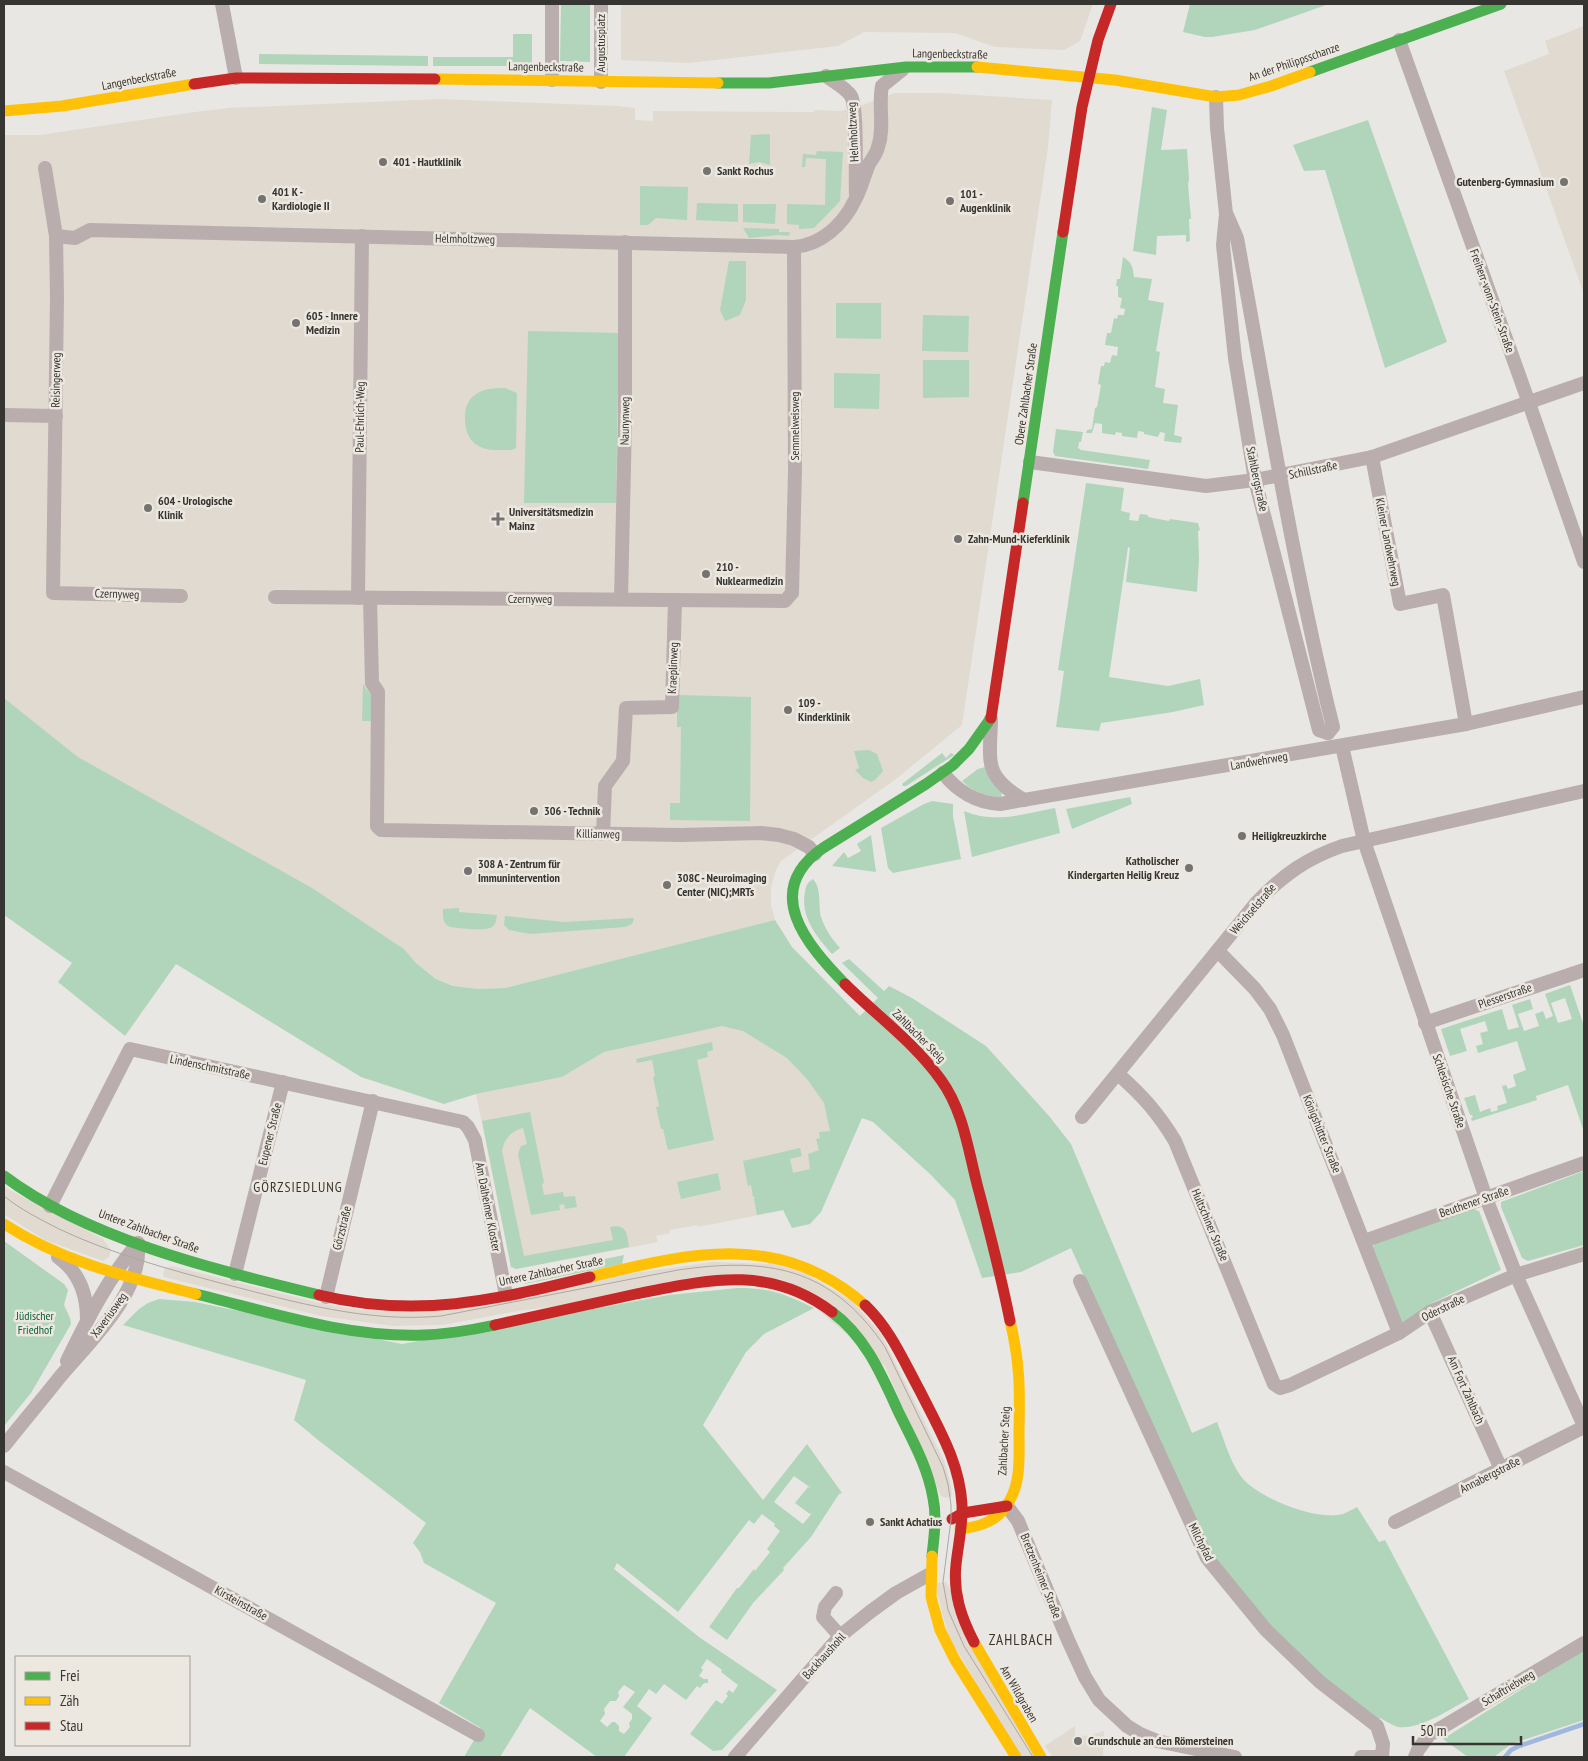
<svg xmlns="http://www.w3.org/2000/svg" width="1588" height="1761" font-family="'PT Sans Narrow',sans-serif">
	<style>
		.built { fill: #e0dad0 }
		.green { fill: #b0d5bb; fill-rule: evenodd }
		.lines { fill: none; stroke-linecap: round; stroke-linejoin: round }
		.stream { stroke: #a0b7e0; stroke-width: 4.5 }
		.street { stroke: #b9aead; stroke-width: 14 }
		.fast { stroke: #4caf50; stroke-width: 11 }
		.slow { stroke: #ffc107; stroke-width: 11 }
		.jam { stroke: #c62828; stroke-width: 11 }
		.tram { stroke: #ada6a5; stroke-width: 1 }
		.poi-dot { fill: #757370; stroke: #ece8e0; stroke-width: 2 }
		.labels { text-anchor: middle; stroke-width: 5; stroke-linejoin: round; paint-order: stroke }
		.street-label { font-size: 12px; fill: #373532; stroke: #ece8e0 }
		.poi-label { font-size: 12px; font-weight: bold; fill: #373532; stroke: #ece8e0; text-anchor: start }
		.park-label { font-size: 12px; fill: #085d34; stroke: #ece8e0 }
		.neighbourhood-label { font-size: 14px; letter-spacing: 1px; fill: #373532; stroke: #ece8e0 }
		.quarter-label { font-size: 15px; letter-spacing: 1px; fill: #373532; stroke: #ece8e0 }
	</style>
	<rect width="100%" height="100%" fill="#e9e7e3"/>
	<g class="built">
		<path d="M621,4h472l-13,37 -16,9 -69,-3 -40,-14 -91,-1 -26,14 -150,17 -67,-3z"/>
		<path d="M1584,26v268l-80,-223 45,-17 -4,-13z"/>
		<path d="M895,93h47l110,7 -4,47 -86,578 -66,54 -115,82 -5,9 -5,17v18l4,15 -270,68 -26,1 -26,-3 -16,-7 -21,-16 -12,-14 -92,-60 -234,-132 -74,-59v-563h36l155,-23 34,-4 211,-9 178,7 17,2v12l18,1v-10l161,1 1,-2 25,1 14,-3z"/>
		<path d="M746,1019l116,99 -78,92 -86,17 -1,-2 -27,5v3l-14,3 2,6 -142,27 -5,-2 -35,-173 86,-17 42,-25z"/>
		<path d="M4,1187l99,52 8,11 -2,7 -6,4 -58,-21 -38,-24 -3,-2z"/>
		<path d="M712,1262l61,2 32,9 47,28 29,33 64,129 6,23 1,10 -6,2 -5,-2 -56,-130 -104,-87 -263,32 -76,14 -49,1 -72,-10 -157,-39 -1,-3 2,-6 7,-2 152,38 44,7z"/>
		<path d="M943,1582h3l89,175h-15l-72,-122 -13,-51z"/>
		<path d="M1075,1726v9l13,1 16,-5 -1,26h-50l-8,-11z"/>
	</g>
	<g class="green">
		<path d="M561,4h29v58l-30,-1z"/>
		<path d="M1190,4h139l-74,26 -43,7h-7l-22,-5z"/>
		<path d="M513,34h19v27l-3,5h-96v-9h80z"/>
		<path d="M259,54l169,2v10l-169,-2z"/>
		<path d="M1152,107l15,3 -6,40 26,-1 2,30 -1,5 3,35h-2l1,22 -4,1v-7l-29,1 -1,19 -23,-4z"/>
		<path d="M1368,120l79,222 -62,26 -60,-198 -21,1 -11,-26z"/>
		<path d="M770,134v31l-11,-3 -10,2 2,-29z"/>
		<path d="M817,151l26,1 -3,49 -26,27 -15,1v-4l-12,-1v-20l38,1 1,-46 -20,-1 -1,9h-3l1,-13 13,1z"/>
		<path d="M640,186l48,1 -1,33 -31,-2 -8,7h-8z"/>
		<path d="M697,203l41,1v18l-42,-2z"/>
		<path d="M743,204h33l-1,20 -32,-2z"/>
		<path d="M743,228l36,1v3h11l-1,4 -10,-1 -30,3z"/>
		<path d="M1123,257c9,5 10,11 11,20l18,2 -4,21 16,3 -8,48 4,1 -5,35 10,2 -2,14 15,2 -4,30 8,2 -1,6 -17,-2 1,-8 -5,-1 -2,5 -14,-3v-2l-6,-1 -1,7 -15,-2v-3l-6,-1 -1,3 -13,-2v-9l-7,-1 -3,10h-6l1,-3 5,-1 3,-21 2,-1 4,-22 -3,-1 3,-18h3l1,-4 5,1 2,-8 5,1 1,-9 -13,-2 2,-12h4l3,-15 3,1 1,-4h6l1,-6 -5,-1 2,-10 -4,-1v-11h-2l1,-7h3z"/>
		<path d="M729,261h17v39l-6,15 -15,6 -5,-11z"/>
		<path d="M836,303h45v36l-45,-1z"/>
		<path d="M923,315l46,1 -1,36 -46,-1z"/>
		<path d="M528,331l91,2 -3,170h-92z"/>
		<path d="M923,360h46v37l-46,1z"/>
		<path d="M834,373l46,1 -1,35 -45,-1z"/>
		<path d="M505,388l12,5 -1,55c-5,3 -9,2 -15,2 -24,1 -37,-10 -36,-35 0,-9 5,-18 13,-22 9,-5 18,-5 27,-5z"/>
		<path d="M1056,429l27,3 -2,10h-2l-1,6 3,2 69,10 -2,9 -93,-13 -2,-4z"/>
		<path d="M1086,483l38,5 -3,23 9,2 -1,7 9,1 2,-7 8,1v2l21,4 1,-2 28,4 2,7 -2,1 1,28 -2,33 -71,-10 4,-34 -2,-1 -19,130 59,9 32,-7 4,26 -31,7 -72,11 -2,8 -43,-4 8,-56 -6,-1z"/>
		<path d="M363,683l3,6 6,6 4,26h-14z"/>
		<path d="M677,695l74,2 -1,124 -80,-1v-17h10l1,-76h-4z"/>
		<path d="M4,698l74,59 234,131 92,61 12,14 20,16 17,7 26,3 26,-1 270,-68 17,27 68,69 18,-18 -36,-35 7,-4 35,32 5,-5 23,12 74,48 63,70 22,28 121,289 25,-11c8,19 14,45 29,60 19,18 71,39 97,32 5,-2 10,-5 14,-7l22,35 6,-2 84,159c-19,10 -49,31 -71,28 -6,-2 -12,-6 -18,-9l-3,3 -43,-33 -65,-60 -59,-73 -139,-307 -50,24 -39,6 -27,-78 -25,-26 -57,-52 -11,-4 -41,94 -11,12 -18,4 -9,-18 -26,5 -3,-16 1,-2h-2l-2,-12 -3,1 -5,-25 57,-13 2,8 -12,3 3,14 17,-4 -2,-15 11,-4 -3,-11 4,-1 -1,-6 11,-1 -6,-28 -17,-24 -20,-21 -44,-27 -21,-5 -118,26 -42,25 -86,17 -32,10 -83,-27 -185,-113 -51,72 -67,-54 14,-19 -68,-48z"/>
		<path d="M869,750l8,4 6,17 -8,9 -4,2 -8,-4 -8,-8 4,-2 -5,-17z"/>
		<path d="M942,753l4,5 5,-5 3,2 -48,31h-3l-1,-2z"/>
		<path d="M985,767c1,11 9,19 17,26l-1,4c-16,-1 -28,-5 -39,-16l16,-12z"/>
		<path d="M1130,797l2,7 -60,25 -6,-20z"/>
		<path d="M932,801l21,3v12l8,43 -68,14 -5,-5 -7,-40 43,-24z"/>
		<path d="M1055,808l5,25 -88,24 -8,-46c31,13 59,3 91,-3z"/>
		<path d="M871,835l5,37 -44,-6 12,-14 4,6 13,-7 -4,-7z"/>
		<path d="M813,879c9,10 5,26 8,38 4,12 11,22 19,31l-8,6c-15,-17 -32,-37 -27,-62 1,-7 3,-10 8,-13z"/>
		<path d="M459,908v4l38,3c-1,5 -1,11 -7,13 -8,3 -31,0 -40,-1 -8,-4 -7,-10 -7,-18z"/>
		<path d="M505,916l59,6 70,-4 -2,6 -7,3 -95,7 -21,-4 -5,-5z"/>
		<path d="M1570,985l14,41v106l-16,-47 -32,11 1,4 -65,21 -1,-3 2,-1 -1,-2h-2l-6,-17 11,-3 5,17 10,-4 1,4 7,-2 -1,-4 10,-3 -5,-17 4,-1 2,4 8,-3 -3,-11 13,-5 -9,-29 -39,12 -2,-7 7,-2 -3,-11 8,-2 -3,-10 -25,8 7,22 -17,5 -9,-27 61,-20 6,21 11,-3 -7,-22 18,-6 3,10 -15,5 6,17 15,-5 -4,-12 8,-3 3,8 7,-3 -8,-22zM1565,998l7,21 -14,4 -7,-20z"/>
		<path d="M712,1042l1,8 -6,2 1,5 -11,3 17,80 -46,10 -5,-21h-2l-5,-22 3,-1 -6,-29 2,-1 -3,-16 -15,3 -1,-4z"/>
		<path d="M530,1112l14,71 -2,1 2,11 19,-3 1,5 11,-1 2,11 -12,2 -1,-5 -5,1 1,5 -29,5 -13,-61 3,-8 6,-2 -4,-16c-12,3 -19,11 -21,23l22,105 89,-16 -3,-13c17,-4 17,7 19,20l-113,22 -5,-2 -29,-146z"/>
		<path d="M1584,1171v74l-56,16 -6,-3 -21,-51v-5z"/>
		<path d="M718,1173l3,17 -40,9 -4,-17z"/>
		<path d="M1473,1209l6,2 22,59 -67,32 -30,20h-3l-29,-75 3,-3z"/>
		<path d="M4,1241l60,43 4,6 -4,15 6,13 1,6 -40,69 -27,33z"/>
		<path d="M624,1255l-2,9 -97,20v-9z"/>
		<path d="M738,1288c32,0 47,6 76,20l-50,26 -18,18 -43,73 60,75 44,-56 35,49 -3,1 -28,43 -28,31 1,2 -31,33 -26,37 -18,-13 28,-39h2l15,-19 1,2 15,-19 -3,-3 13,-18 -6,-5 1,-2 -13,-10 -8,10 -5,-4 -71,92 -61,-49 -3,6 85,68 78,53 -55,60 -9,1 -23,-17 26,-34 6,4 6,-8 -2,-2 3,-4 4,3 5,-8 -17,-13 1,-2 -15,-11 -6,9 2,2 -4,6 5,3h4v4h-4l-4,5 -3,-2 -11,14 -22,-16 -8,10 -7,-5 -12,17 15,12 -28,39h-27l-67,-49 -30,49h-36l17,-29 -42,-25 57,-100 -72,-40 -4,-11 -7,-9 13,-20 -108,-83 -24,-20 12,-40 -183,-55 16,-16 9,-6 11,-4 36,3 207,42 267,-49zM794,1476l17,12 -3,-1 -13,16 15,11 2,-1 -9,11 -29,-22zM624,1685l11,7 -12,15 9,7v5l-3,4 1,4 -6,7 -5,-3v-5l-4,-4h-3l-5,5 -7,-6 5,-7 -1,-5 6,-8h6l3,-5 -1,-4z"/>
		<path d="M1584,1650v70l-73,24 -17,13h-26l-25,-18z"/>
	</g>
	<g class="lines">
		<path class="stream" d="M1505,1757l6,-7 8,-4 65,-22"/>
		<g class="street">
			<path d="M222,4l14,74"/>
			<path d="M601,4v78"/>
			<path d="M1399,40l130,363 55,159"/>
			<path d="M826,76c8,6 20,12 25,20 7,12 4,80 5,98"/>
			<path d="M552,80v-76"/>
			<path d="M1216,97l1,31 9,86 -3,31 12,113 20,122 64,250 9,3"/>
			<path d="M45,168l11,68 1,61 -4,296 128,3"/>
			<path d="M1227,215l10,23c30,163 56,328 96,489l-5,6"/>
			<path d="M56,236l19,2 15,-8 704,17c27,-2 49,-22 61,-47 6,-11 9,-24 14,-36 3,-5 8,-11 9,-17 7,-19 0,-41 4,-61l21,-17"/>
			<path d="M4,415l52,1"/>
			<path d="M1372,457l28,147 43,-9 23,129"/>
			<path d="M1030,462l176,24 49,-6 117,-23 212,-74"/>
			<path d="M275,597l510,4 7,-8 3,-123 -1,-223"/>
			<path d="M358,598l4,-362"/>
			<path d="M370,598l2,85 6,9 -1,134 4,4 300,5 80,-2 18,2 15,4 15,8 6,7"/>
			<path d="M621,599l4,-178v-179"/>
			<path d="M991,719c-1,44 -8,57 33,81"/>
			<path d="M1342,746l22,95 122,357 30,77 68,151"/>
			<path d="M943,773c14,18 34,30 57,31l466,-80 118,-27"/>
			<path d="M603,834l2,-48 18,-25 3,-53 46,-1 3,-106"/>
			<path d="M1218,951l37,38 15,20 13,26 116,298"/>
			<path d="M1425,1023l159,-53"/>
			<path d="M1118,1074c25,22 40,39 57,67l99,243 6,4 10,-3 109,-52 31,-21 86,-37 68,-21"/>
			<path d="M1082,1117l175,-215c26,-27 50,-44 85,-56l242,-55"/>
			<path d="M50,1206l80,-157 333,73 5,5 7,13 31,155"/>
			<path d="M1364,1241l220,-78"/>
			<path d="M58,1257c21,15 29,37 29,62"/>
			<path d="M235,1274l48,-192"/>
			<path d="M1080,1281l127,277 59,72 54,52 57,44 6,18 -1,13"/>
			<path d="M326,1297l47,-196"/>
			<path d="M1430,1312l71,157"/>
			<path d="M67,1361c20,-41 41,-83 71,-118"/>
			<path d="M4,1446c18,-23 37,-45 55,-68 30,-36 84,-85 79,-135"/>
			<path d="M4,1472l474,263"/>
			<path d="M1007,1506l11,15 50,119 17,37 14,23 28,26 13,8 17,7 78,16"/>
			<path d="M1395,1522l189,-95"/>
			<path d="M836,1593l-11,14 -2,10 17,19"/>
			<path d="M735,1757l105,-121 30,-24 26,-19 34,-19"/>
			<path d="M1361,1757h21"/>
			<path d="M1415,1757l3,-7 11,-15 155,-92"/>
		</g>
		<g class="fast">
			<path d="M1310,72l191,-68"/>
			<path d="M718,83h51l137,-16h71"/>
			<path d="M1023,503l40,-271"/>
			<path d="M845,984c-39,-40 -84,-93 -22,-136l103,-64 27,-19 16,-16 22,-31"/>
			<path d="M4,1176c85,64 213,94 315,119"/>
			<path d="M196,1294c74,18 150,44 228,41 24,-1 48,-5 71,-10"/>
			<path d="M832,1312c34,25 50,64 67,101 14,28 29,55 34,85 4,19 1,39 -1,58"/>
		</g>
		<g class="slow">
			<path d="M977,67l138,13 101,17 23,-2 32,-9 39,-14"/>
			<path d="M435,79l283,4"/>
			<path d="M4,111l58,-5 132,-22"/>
			<path d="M4,1224c60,39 124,53 192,70"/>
			<path d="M590,1277c100,-24 190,-47 275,28"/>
			<path d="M960,1529c17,-2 33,-6 44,-20 18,-22 15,-51 15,-77 1,-42 1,-70 -9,-111"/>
			<path d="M932,1556l-1,41 9,33 15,30 61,97"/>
			<path d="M974,1642l67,115"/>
		</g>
		<g class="jam">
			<path d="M194,84l42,-6 199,1"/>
			<path d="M1063,232l19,-125 16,-67 13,-36"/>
			<path d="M991,718l32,-215"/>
			<path d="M845,984c32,32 70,59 96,96 22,30 27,69 36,104 12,46 24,91 33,137"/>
			<path d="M319,1295c98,24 176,5 271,-18"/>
			<path d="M865,1305c26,25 38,55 55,86 18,36 40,72 42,114 1,20 -4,40 -6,60 -3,28 5,52 18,77"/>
			<path d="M495,1325c47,-10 94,-21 141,-31 71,-14 133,-30 196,18"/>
			<path d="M952,1519l11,-6 44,-7"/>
		</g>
		<path class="tram" d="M4,1196c17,14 36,23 55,33 53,25 109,40 165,55 71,18 143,39 217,32l237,-46c90,-13 153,-3 207,77l58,120 5,17 3,21v15l-8,62 5,28 16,36 69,111"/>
	</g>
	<g class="poi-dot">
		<circle cx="383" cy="162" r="5"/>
		<circle cx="707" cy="171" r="5"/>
		<circle cx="1564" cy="182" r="5"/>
		<circle cx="262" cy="199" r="5"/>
		<circle cx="950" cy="201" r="5"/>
		<circle cx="296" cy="323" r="5"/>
		<circle cx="148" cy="508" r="5"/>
		<path d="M495.5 511.5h5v5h5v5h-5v5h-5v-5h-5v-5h5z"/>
		<circle cx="958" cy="539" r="5"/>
		<circle cx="706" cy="574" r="5"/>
		<circle cx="788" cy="710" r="5"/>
		<circle cx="534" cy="811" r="5"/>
		<circle cx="1242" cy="836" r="5"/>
		<circle cx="1189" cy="868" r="5"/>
		<circle cx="468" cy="871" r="5"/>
		<circle cx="667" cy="885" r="5"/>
		<circle cx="870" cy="1522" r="5"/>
		<circle cx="1078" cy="1741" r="5"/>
	</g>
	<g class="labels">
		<g class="street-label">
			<text transform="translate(601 43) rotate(-90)" y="4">Augustusplatz</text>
			<text transform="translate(950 54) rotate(1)" y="4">Langenbeckstraße</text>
			<text transform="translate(1294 62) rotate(-19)" y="4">An der Philippsschanze</text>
			<text transform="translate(546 67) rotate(1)" y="4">Langenbeckstraße</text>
			<text transform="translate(139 79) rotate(-11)" y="4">Langenbeckstraße</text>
			<text transform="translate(853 132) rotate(-93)" y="4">Helmholtzweg</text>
			<text transform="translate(465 239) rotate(1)" y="4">Helmholtzweg</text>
			<text transform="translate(1492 301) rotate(70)" y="4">Freiherr-vom-Stein-Straße</text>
			<text transform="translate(56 380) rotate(-89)" y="4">Reisingerweg</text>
			<text transform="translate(1026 394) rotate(-82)" y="4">Obere Zahlbacher Straße</text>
			<text transform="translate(360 417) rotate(-89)" y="4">Paul-Ehrlich-Weg</text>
			<text transform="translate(625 421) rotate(-89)" y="4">Naunynweg</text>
			<text transform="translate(795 426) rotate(-90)" y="4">Semmelweisweg</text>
			<text transform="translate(1313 470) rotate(-12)" y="4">Schillstraße</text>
			<text transform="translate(1257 479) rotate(78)" y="4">Stahlbergstraße</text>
			<text transform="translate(1388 542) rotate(79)" y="4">Kleiner Landwehrweg</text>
			<text transform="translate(117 594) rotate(2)" y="4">Czernyweg</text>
			<text x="530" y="603">Czernyweg</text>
			<text transform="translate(673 668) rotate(-88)" y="4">Kraeplinweg</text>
			<text transform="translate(1259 761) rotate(-10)" y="4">Landwehrweg</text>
			<text transform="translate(598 834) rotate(1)" y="4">Killianweg</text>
			<text transform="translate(1253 909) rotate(-49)" y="4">Weichselstraße</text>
			<text transform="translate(1505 996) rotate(-19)" y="4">Plesserstraße</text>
			<text transform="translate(919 1036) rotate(45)" y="4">Zahlbacher Steig</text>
			<text transform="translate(210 1067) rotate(12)" y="4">Lindenschmitstraße</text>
			<text transform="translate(1449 1091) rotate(71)" y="4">Schlesische Straße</text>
			<text transform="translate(270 1134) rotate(-76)" y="4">Eupener Straße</text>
			<text transform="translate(1322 1134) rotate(68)" y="4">Königshütter Straße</text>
			<text transform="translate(1474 1202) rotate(-19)" y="4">Beuthener Straße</text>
			<text transform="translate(488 1207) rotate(79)" y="4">Am Dalheimer Kloster</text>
			<text transform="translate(1210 1225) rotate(67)" y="4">Hultschiner Straße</text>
			<text transform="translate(342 1228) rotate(-76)" y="4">Görzstraße</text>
			<text transform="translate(149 1231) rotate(20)" y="4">Untere Zahlbacher Straße</text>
			<text transform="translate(551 1271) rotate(-12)" y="4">Untere Zahlbacher Straße</text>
			<text transform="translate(1443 1308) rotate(-26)" y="4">Oderstraße</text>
			<text transform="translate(109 1315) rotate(-54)" y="4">Xaveriusweg</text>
			<text transform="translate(1466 1390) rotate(66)" y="4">Am Fort Zahlbach</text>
			<text transform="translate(1004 1441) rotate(-87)" y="4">Zahlbacher Steig</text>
			<text transform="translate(1490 1475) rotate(-27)" y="4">Annabergstraße</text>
			<text transform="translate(1201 1542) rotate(63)" y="4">Milchpfad</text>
			<text transform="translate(1041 1576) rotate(68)" y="4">Bretzenheimer Straße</text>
			<text transform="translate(241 1603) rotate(29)" y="4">Kirsteinstraße</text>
			<text transform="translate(824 1656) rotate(-48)" y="4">Backhaushohl</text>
			<text transform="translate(1508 1688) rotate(-31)" y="4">Schaftriebweg</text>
			<text transform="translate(1019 1694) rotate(60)" y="4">Am Wildgraben</text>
		</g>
		<g class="poi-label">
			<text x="393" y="166">401 - Hautklinik</text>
			<text x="717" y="175">Sankt Rochus</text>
			<text x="1554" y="186" text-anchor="end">Gutenberg-Gymnasium</text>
			<text x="272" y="196">401 K -<tspan x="272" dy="14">Kardiologie II</tspan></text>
			<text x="960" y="198">101 -<tspan x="960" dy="14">Augenklinik</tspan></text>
			<text x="306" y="320">605 - Innere<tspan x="306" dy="14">Medizin</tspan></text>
			<text x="158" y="505">604 - Urologische<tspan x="158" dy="14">Klinik</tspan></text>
			<text x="509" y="516">Universitätsmedizin<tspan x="509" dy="14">Mainz</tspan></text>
			<text x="968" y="543">Zahn-Mund-Kieferklinik</text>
			<text x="716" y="571">210 -<tspan x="716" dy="14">Nuklearmedizin</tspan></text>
			<text x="798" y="707">109 -<tspan x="798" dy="14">Kinderklinik</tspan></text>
			<text x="544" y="815">306 - Technik</text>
			<text x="1252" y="840">Heiligkreuzkirche</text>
			<text x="1179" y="865" text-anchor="end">Katholischer<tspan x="1179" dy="14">Kindergarten Heilig Kreuz</tspan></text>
			<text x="478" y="868">308 A - Zentrum für<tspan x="478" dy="14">Immunintervention</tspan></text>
			<text x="677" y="882">308C - Neuroimaging<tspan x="677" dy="14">Center (NIC);MRTs</tspan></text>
			<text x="880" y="1526">Sankt Achatius</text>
			<text x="1088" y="1745">Grundschule an den Römersteinen</text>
		</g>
		<g class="park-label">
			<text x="35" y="1320">Jüdischer<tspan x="35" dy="14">Friedhof</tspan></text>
		</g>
		<g class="neighbourhood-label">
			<text x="298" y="1192">GÖRZSIEDLUNG</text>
		</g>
		<g class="quarter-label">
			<text x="1021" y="1645">ZAHLBACH</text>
		</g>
	</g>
	<rect width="1588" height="1761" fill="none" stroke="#373532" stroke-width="10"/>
	<rect x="15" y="1656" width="175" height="90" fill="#ece8e0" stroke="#a4a09a"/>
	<rect x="25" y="1672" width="25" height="8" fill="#4caf50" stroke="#a4a09a"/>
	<text x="60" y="1681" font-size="15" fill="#373532">Frei</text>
	<rect x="25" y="1697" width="25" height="8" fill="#ffc107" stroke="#a4a09a"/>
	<text x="60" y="1706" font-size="15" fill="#373532">Zäh</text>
	<rect x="25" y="1722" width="25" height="8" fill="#c62828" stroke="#a4a09a"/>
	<text x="60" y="1731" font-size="15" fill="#373532">Stau</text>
	<path d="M1413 1736v8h108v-8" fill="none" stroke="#373532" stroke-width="2.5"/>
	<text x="1420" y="1736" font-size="15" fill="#373532" stroke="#ece8e0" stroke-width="4" paint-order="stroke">50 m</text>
</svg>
